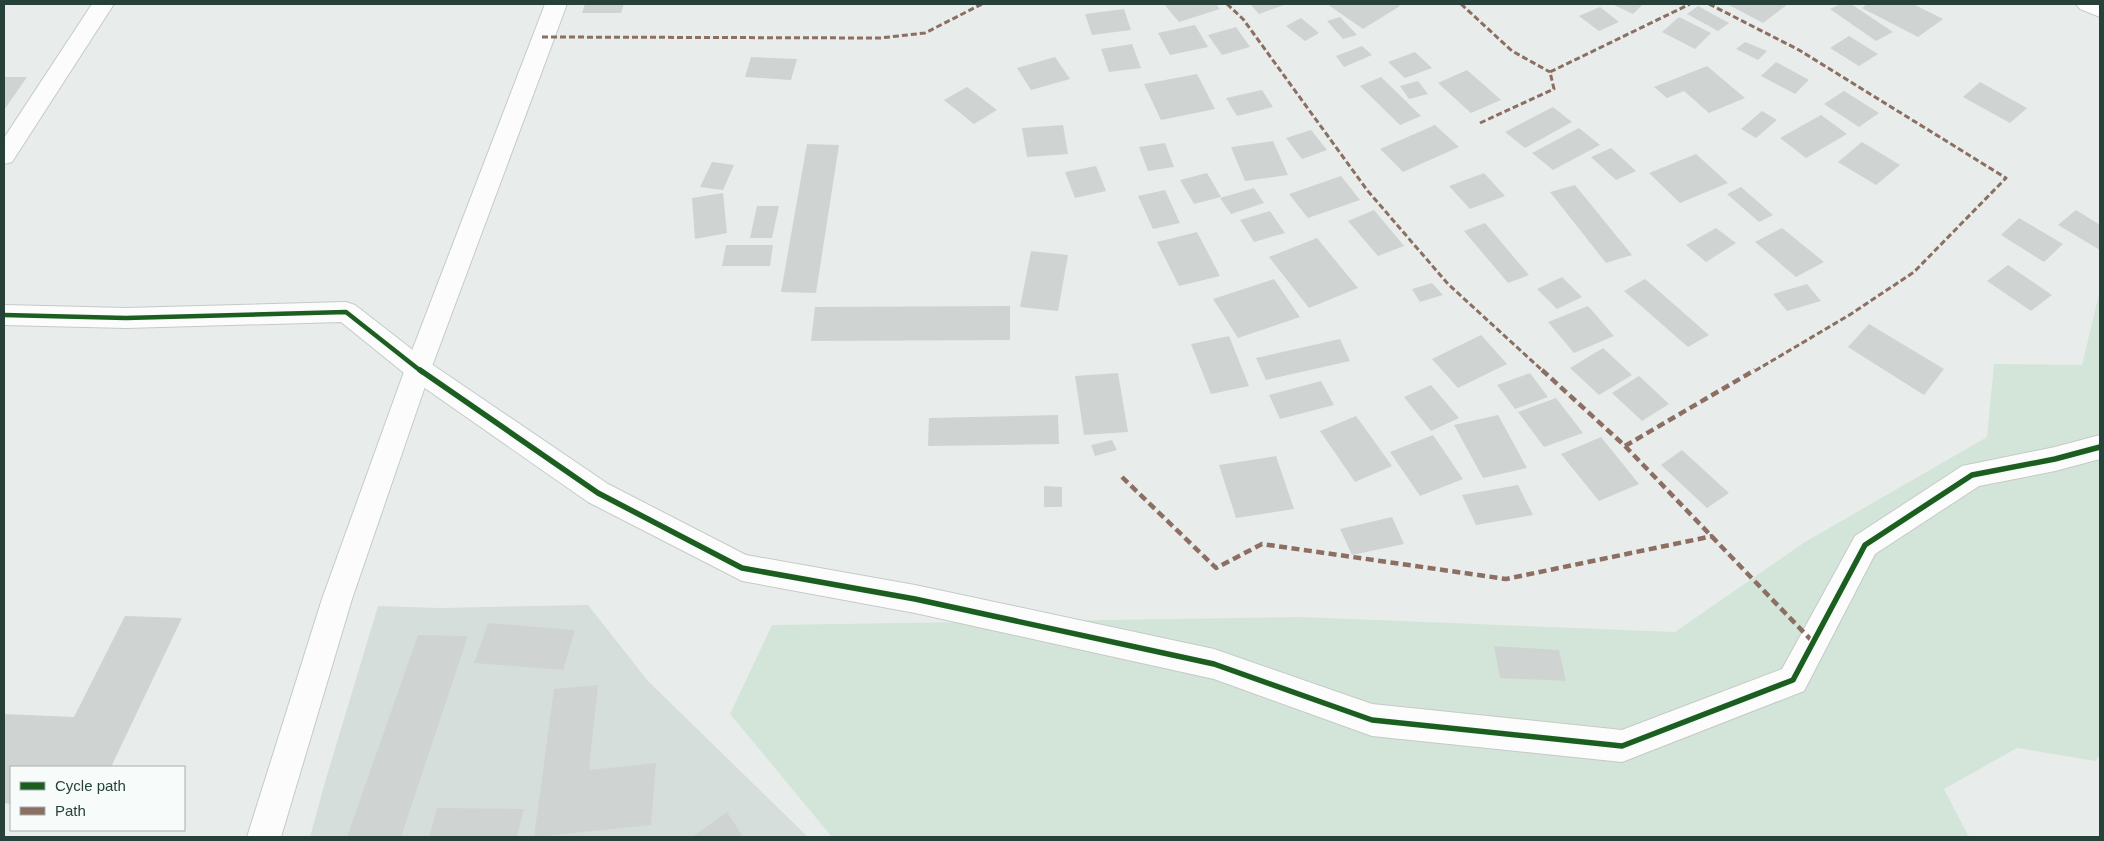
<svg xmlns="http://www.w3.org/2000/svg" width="2104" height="841" font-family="Arial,sans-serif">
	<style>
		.built { fill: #d6dedb }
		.green { fill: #d2e5d8 }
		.building { fill: #cfd4d2 }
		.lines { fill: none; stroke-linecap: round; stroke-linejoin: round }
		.minor-casing { stroke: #c5cac8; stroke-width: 2 }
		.tertiary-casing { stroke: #c5cac8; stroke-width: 2 }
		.minor { fill: #fcfcfc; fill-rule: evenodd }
		.tertiary { fill: #fcfcfc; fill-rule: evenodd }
		.quiet-far1 { stroke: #8d6e63; stroke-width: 3; stroke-dasharray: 6 3; stroke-linecap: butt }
		.quiet { stroke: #8d6e63; stroke-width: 4.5; stroke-dasharray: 8 4.5; stroke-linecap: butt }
		.cycleway-far1-casing { stroke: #f7fbf9; stroke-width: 7 }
		.cycleway-casing { stroke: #f7fbf9; stroke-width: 9 }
		.cycleway-far1 { stroke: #1b5e20; stroke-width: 4.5 }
		.cycleway { stroke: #1b5e20; stroke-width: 5.5 }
	</style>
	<rect width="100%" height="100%" fill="#e8edeb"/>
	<path class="built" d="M588,605l60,76 160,156h-498l15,-55 53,-176 62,2z"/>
	<path class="green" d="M2100,290v465l-5,6 -78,-13 -73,41 25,48h-1137l-102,-123 42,-89 528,-8 375,15 130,-90 182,-105 7,-73 88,1z"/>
	<g class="building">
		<path d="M585,4h39l-3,9h-39z"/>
		<path d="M1164,4h52l4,5 -41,13z"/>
		<path d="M1250,4h37l-28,10z"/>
		<path d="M1327,4h69l4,2 -37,23z"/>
		<path d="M1612,4h31l-10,10z"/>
		<path d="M1727,4h61l-25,19z"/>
		<path d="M1841,4h10l42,28 -17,9 -46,-32z"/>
		<path d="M1867,4h46l30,15 -25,18 -56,-29z"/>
		<path d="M1698,6l31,17 -11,8 -31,-17z"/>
		<path d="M1600,7l19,15 -20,9 -20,-15z"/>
		<path d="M1124,9l7,21 -39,5 -7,-21z"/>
		<path d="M1340,17l17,18 -14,4 -16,-18z"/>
		<path d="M1679,17l32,16 -16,16 -33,-17z"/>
		<path d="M1301,18l18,15 -14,8 -19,-15z"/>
		<path d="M1195,25l13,22 -38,8 -12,-22z"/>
		<path d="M1236,27l14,20 -28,8 -14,-20z"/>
		<path d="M1849,36l29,18 -19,12 -29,-18z"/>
		<path d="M1745,42l22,9 -9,9 -22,-11z"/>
		<path d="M1132,44l9,24 -32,4 -8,-23z"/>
		<path d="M1362,46l10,9 -28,12 -8,-11z"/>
		<path d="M1415,52l17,16 -27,10 -17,-16z"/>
		<path d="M751,57l46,2 -6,21 -46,-3z"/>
		<path d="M1055,57l15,22 -39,11 -14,-22z"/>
		<path d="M1776,62l33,18 -14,14 -34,-18z"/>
		<path d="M1707,66l38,32 -36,15 -25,-22 -17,7 -13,-11z"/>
		<path d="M1467,70l34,30 -30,13 -33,-30z"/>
		<path d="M1197,74l18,35 -54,11 -17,-36z"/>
		<path d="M4,77h23l-23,33z"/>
		<path d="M1381,77l40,39 -21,9 -40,-39z"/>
		<path d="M1418,81l10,13 -19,5 -9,-13z"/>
		<path d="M1980,82l47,26 -17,15 -47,-26z"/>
		<path d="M967,87l30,23 -23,14 -30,-24z"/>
		<path d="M1262,90l11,17 -36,9 -11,-18z"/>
		<path d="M1844,91l35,22 -20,14 -35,-23z"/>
		<path d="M1553,107l19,15 -47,26 -20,-16z"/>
		<path d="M1762,111l15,9 -21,18 -15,-9z"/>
		<path d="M1821,115l26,19 -41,24 -26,-20z"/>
		<path d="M1063,125l5,29 -41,3 -5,-29z"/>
		<path d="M1435,125l24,22 -56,25 -23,-23z"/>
		<path d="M1579,128l21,17 -47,25 -21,-17z"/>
		<path d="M1311,130l16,20 -25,9 -16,-21z"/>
		<path d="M1273,141l15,34 -43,6 -14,-34z"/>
		<path d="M1862,142l38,23 -24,20 -38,-23z"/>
		<path d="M1165,143l9,24 -26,4 -9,-24z"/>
		<path d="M807,144l32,1 -23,148 -35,-1z"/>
		<path d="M1611,148l25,23 -20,9 -25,-23z"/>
		<path d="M1696,154l32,29 -48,20 -31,-30z"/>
		<path d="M712,162l22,3 -11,25 -23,-3z"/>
		<path d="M1096,166l10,25 -31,7 -10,-26z"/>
		<path d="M1207,173l14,24 -27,7 -14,-24z"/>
		<path d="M1484,173l21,23 -35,13 -21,-23z"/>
		<path d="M1341,176l19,24 -52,18 -19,-24z"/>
		<path d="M1575,185l57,70 -26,8 -56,-71z"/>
		<path d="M1741,187l32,28 -14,7 -32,-28z"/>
		<path d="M1254,188l10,15 -33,11 -11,-16z"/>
		<path d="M1165,190l15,33 -27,6 -15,-33z"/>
		<path d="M723,193l4,40 -32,6 -3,-41z"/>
		<path d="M757,206h22l-7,32h-22z"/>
		<path d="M1374,210l30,36 -26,10 -30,-35z"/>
		<path d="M2076,210l24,15v25l-42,-25z"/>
		<path d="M1270,211l15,22 -31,9 -14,-22z"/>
		<path d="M2019,218l44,26 -19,18 -43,-27z"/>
		<path d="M1485,223l44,52 -21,8 -44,-52z"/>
		<path d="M1716,228l20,15 -30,19 -20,-17z"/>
		<path d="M1782,228l42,34 -28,15 -41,-35z"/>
		<path d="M1197,232l23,44 -41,10 -22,-44z"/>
		<path d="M1317,238l41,50 -49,20 -40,-51z"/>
		<path d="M726,245h47l-3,21h-48z"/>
		<path d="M1031,251l37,4 -10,56 -38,-4z"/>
		<path d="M2008,265l44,30 -21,16 -44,-30z"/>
		<path d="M1562,277l20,20 -25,12 -20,-20z"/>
		<path d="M1274,279l26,38 -62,21 -25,-39z"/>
		<path d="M1645,279l64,56 -21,12 -64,-56z"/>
		<path d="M1432,283l11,12 -23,7 -8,-13z"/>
		<path d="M1807,284l14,17 -34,10 -14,-17z"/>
		<path d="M1010,306v34l-199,1 4,-34z"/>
		<path d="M1588,306l26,30 -40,17 -26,-31z"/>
		<path d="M1869,324l75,45 -20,26 -76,-48z"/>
		<path d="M1481,335l26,29 -49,24 -26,-29z"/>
		<path d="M1229,336l20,50 -38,8 -20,-50z"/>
		<path d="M1340,339l10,22 -84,19 -10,-22z"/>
		<path d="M1603,348l29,27 -33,20 -29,-27z"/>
		<path d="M1118,373l10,59 -44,3 -9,-59z"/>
		<path d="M1530,373l18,24 -33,12 -18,-24z"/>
		<path d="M1639,376l30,28 -27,17 -30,-28z"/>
		<path d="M1321,381l13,24 -54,14 -11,-24z"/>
		<path d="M1431,385l28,33 -28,13 -27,-34z"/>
		<path d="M1556,398l27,35 -39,14 -26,-35z"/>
		<path d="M1058,415l1,29 -131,2 1,-28z"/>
		<path d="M1498,415l29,53 -44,10 -29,-53z"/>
		<path d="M1356,416l36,50 -37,16 -35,-51z"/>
		<path d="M1433,435l30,44 -43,17 -30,-44z"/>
		<path d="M1601,437l38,47 -40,17 -38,-47z"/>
		<path d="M1112,440l5,10 -22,6 -4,-11z"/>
		<path d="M1682,450l47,43 -22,15 -46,-43z"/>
		<path d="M1276,456l18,53 -58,9 -17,-53z"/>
		<path d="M1518,485l15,30 -57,10 -14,-30z"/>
		<path d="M1044,486l18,1v20h-18z"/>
		<path d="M1392,517l12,27 -52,11 -12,-26z"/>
		<path d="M125,616l57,2 -71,149h-100v37l-7,-1v-89l70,3z"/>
		<path d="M488,623l87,7 -12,40 -89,-7z"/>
		<path d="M418,635l50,1 -67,201h-54z"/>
		<path d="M1494,646l65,4 7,31 -66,-3z"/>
		<path d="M598,685l-9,85 67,-7 -5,62 -117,12 20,-148z"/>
		<path d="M437,808l87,1 -7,28h-88z"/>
		<path d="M727,812l16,25h-51z"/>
	</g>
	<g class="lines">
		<g class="minor-casing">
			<g id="minor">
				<path d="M92,4h22l-102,158 -8,2v-26z"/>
				<path d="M2076,4h24v13l-20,-8z"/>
				<path d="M346,302l9,3 72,56 181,123 138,71 169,30 299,64 158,55 250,26 160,-61 73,-133 107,-70 93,-19 45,-12v24l-45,12 -76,15 -104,68 -71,137 -182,71 -250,-26 -158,-57 -299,-66 -173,-32 -154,-79 -179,-125 -68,-55 -215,6 -122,-3v-20l122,3z"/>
			</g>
		</g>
		<g class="tertiary-casing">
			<path id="tertiary" d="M545,4h22l-136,365 -79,230 -71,238h-34l75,-238 83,-230z"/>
		</g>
		<use href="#minor" class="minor"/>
		<use href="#tertiary" class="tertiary"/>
		<g class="quiet-far1">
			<path d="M1227,4l16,15 124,171 81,94 96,88"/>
			<path d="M1461,4l51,47 38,21"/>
			<path d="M1709,4l90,46 207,128 -92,94 -63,42 -98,58"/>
			<path d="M542,37l338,1 45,-5 57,-29"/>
			<path d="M1480,123l74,-34 -4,-17 140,-68"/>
		</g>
		<g class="quiet">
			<path d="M1542,370l83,76 188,196"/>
			<path d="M1625,446l130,-76"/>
			<path d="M1122,477l94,91 46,-24 244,35 207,-43"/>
		</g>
		<g class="cycleway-far1-casing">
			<path id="cycleway-far1" d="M4,315l122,3 220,-6 76,60"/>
		</g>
		<g class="cycleway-casing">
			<path id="cycleway" d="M420,370l178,123 144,75 173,31 299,65 158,56 250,26 171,-66 72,-135 107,-70 83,-16 45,-12"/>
		</g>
		<use href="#cycleway-far1" class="cycleway-far1"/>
		<use href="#cycleway" class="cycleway"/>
	</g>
	<rect width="2104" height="841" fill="none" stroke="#254139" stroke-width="10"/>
	<rect x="10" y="766" width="175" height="65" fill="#f7fbf9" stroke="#a3b1ac"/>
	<rect x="20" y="782" width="25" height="8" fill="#1b5e20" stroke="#a3b1ac"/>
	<text x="55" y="791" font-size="15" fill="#254139">Cycle path</text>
	<rect x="20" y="807" width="25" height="8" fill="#8d6e63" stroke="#a3b1ac"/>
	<text x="55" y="816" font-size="15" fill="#254139">Path</text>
</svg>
